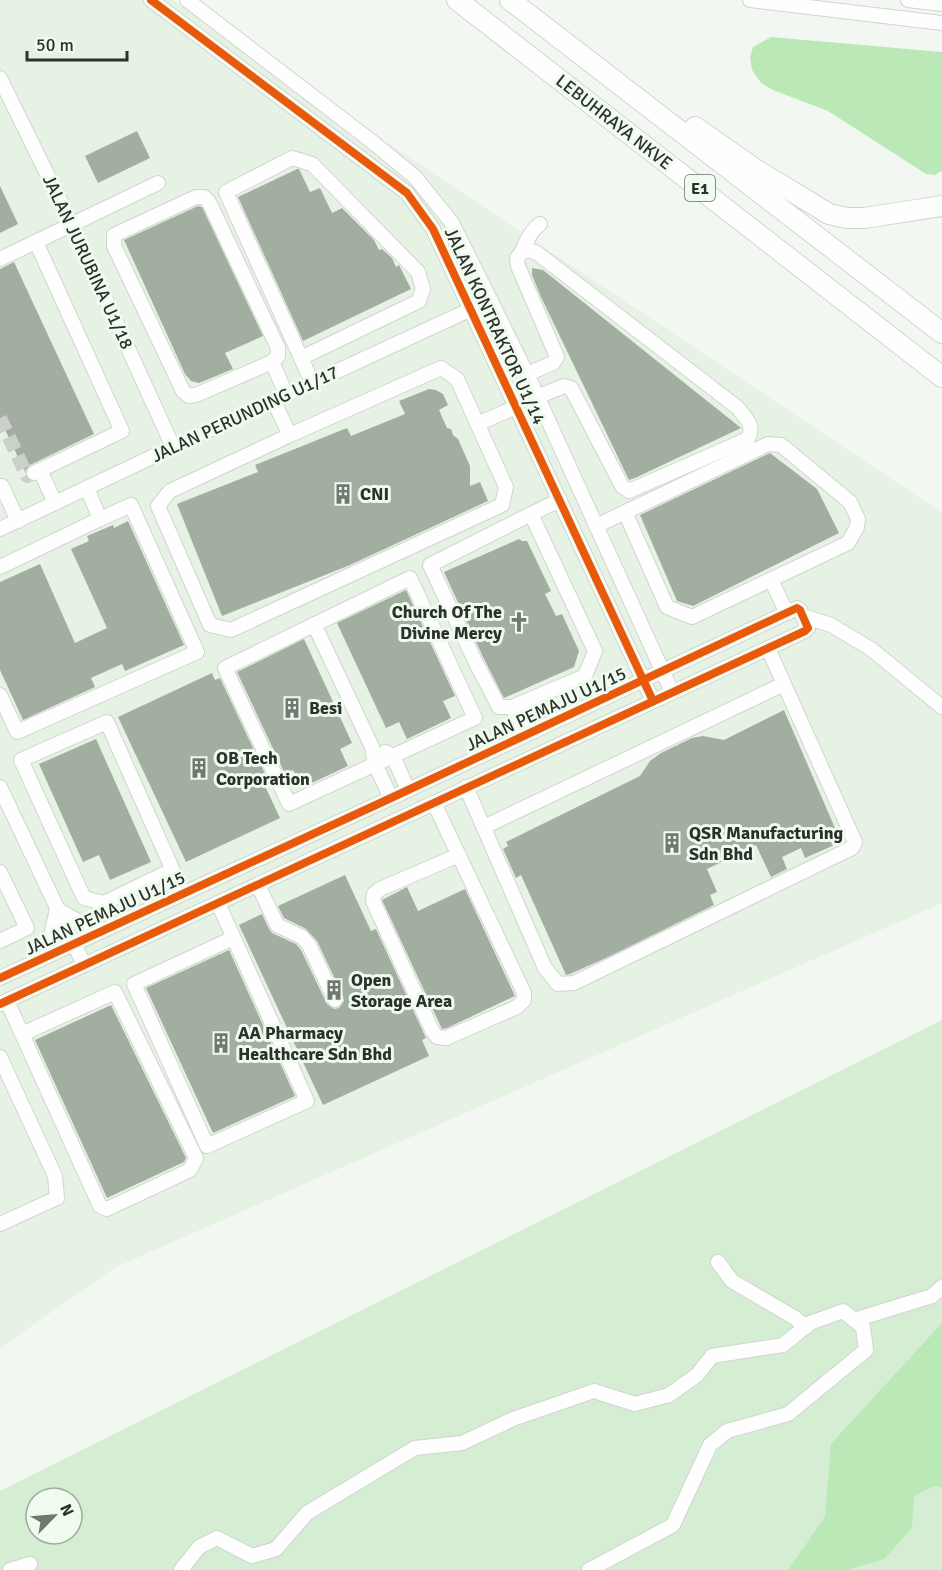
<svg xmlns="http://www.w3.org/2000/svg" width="942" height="1570" font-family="Signika,sans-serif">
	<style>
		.built { fill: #e6f2e4 }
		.green { fill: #d5edd2; fill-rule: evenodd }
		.water { fill: #bae8b6 }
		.building { fill: #a2afa0 }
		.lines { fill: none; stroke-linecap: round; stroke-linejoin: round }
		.minor-tunnel { stroke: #cbd0ca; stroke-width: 14; stroke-dasharray: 14 7; stroke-linecap: butt }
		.minor-casing { stroke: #d1d5d0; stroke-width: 16 }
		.highway-casing { stroke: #d1d5d0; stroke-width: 22 }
		.minor { stroke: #fdfefd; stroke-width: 14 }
		.highway { stroke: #fdfefd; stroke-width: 20 }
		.cycleway-casing { stroke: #effbee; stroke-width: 11 }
		.cycleway { stroke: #e8590c; stroke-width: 8 }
		.labels { text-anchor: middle; stroke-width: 6; stroke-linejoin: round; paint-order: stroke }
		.shield { fill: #effbee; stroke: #676e66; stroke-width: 1.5 }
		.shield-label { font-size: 16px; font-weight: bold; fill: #2d312c }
		.street-label { font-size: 18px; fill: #2d312c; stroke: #effbee }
		.poi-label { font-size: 18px; font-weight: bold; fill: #2d312c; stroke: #effbee; text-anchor: start }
	</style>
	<rect width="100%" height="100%" fill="#f2f8f1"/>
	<path class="built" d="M0,0h173l769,513v390l-826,364 -116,81z"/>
	<path class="green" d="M942,1020v550h-942v-79zM36,1498h36v36h-36z"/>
	<g class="water">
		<path d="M771,37l171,15v119l-7,4 -9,-1 -98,-63 -55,-21 -12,-7 -9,-13 -2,-12 3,-11z"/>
		<path d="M942,1323v164l-8,-1 -20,10 -2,32 -28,31 -38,11h-58l37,-53 6,-73z"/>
	</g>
	<g class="building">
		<path d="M137,131l13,27 -52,25 -13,-27z"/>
		<path d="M297,169h2l11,23 10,-4 12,25 10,-5 32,32 5,10 3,-1 10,9 4,9 3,-2 12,24 -108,52 -65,-144z"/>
		<path d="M0,186l18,38 -18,9z"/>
		<path d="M198,206l4,1 61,129 -38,17 8,16 -34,14 -8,-2 -6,-7 -61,-134z"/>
		<path d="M14,262l80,172 -64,31 -5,7 -25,-53v-150z"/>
		<path d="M532,268l11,2 198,158 -106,50 -6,2 -88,-183 -9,-22z"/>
		<path d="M429,389l7,1 7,4 5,11 -9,5 8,18 4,1 2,6 5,4 12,27v20l10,-4 8,19 -138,64 -128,51 -45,-112 81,-32 -3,-7 92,-37 4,8 54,-22 -6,-13z"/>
		<path d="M770,453l47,36 22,44 -146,73 -16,-5 -37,-86z"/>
		<path d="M128,521l56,124 -59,26 -3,-7 -31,14 4,9 -72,33 -23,-50v-88l40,-18 35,79 32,-15 -36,-79 18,-8 -2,-5 26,-11 1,3z"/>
		<path d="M519,539l3,2h5l24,50 -6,3 11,22 6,-2 17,37 -5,16 -70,31 -21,-41 -39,-85z"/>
		<path d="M406,590l49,106 -12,5 8,17 -44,21 -8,-17 -13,6 -49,-105z"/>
		<path d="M304,639l48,104 -12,6 8,17 -47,22 -8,-18 -8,4 -48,-102z"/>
		<path d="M212,673l3,7 5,-2 49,104 -5,2 16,34 -94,44 -68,-145z"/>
		<path d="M784,710l57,132 -36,16 -4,-10 -19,9 5,12 -16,8 -15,-32 -49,24 10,23 -7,3 4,10 -106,52 -38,17 -4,1 -45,-100 -5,3 -13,-29 5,-3 -2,-4 134,-66 10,-15 11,-8 31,-15 11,-2 21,4z"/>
		<path d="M96,739l55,123 -41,18 -11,-25 -16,7 -44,-98z"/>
		<path d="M345,875l26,56 5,-2 50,109 -4,2 7,16 -106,49 -84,-180 23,-11 7,15 3,4 24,11 5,6 26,54 7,5 5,-1 5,-7 -1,-5 -26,-55 -11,-12 -22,-11 -6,-12z"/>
		<path d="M407,887l11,24 47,-22 50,107 -68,32 -5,1 -60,-129z"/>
		<path d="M229,950l66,146 -82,37 -67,-145z"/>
		<path d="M111,1005l75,153 -2,4 -77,36 -72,-158z"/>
	</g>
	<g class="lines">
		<path class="minor-tunnel" d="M0,418l27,58 7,-3"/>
		<g class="minor-casing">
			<g id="minor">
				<path d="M151,0l256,193 26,36 220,472"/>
				<path d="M187,0l183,140 45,37 37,46 75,151 145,318"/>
				<path d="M750,0l192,23"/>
				<path d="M908,0l34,4"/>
				<path d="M0,78l72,147 101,222"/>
				<path d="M196,197h8l5,5 69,146v8l-6,6 -76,33 -7,1 -6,-5 -69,-145v-11z"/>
				<path d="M521,253c5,-10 9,-22 19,-29"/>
				<path d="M0,259l158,-76"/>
				<path d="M301,358l118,-57 4,-12 -5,-17 -106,-108 -20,-6 -66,34 75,166 11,24"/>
				<path d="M272,362l14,32"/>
				<path d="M527,374l26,-11 4,-6 -39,-91 -1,-8 4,-5 7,-3 9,3 201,155c8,10 17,18 10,31l-119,52 -7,-5 -51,-98 -7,-2 -27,11"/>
				<path d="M273,400l17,35 -120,56 -12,15 52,119 21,5 271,-125 4,-18 -49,-108 -16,-11 -151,67"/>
				<path d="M477,424l39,-17"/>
				<path d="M40,470l15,33"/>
				<path d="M34,473l88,-42 -86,-189"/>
				<path d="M2,486l16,35"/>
				<path d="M596,526l172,-82 13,1 69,57 8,17 -1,8 -9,16 -156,74 -25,-10 -42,-95"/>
				<path d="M0,529l173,-82 318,-147"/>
				<path d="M0,567l100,-48"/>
				<path d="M410,578l65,140 -186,86 -64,-136z"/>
				<path d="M771,580l16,33"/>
				<path d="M803,616l28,9 40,24 71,58"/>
				<path d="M314,624l58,123 3,17 16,34"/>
				<path d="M768,648l16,36"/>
				<path d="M0,695l17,37 180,-80 -66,-147 -31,14 -13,-31"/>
				<path d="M512,707h-13l-24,-46 -45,-96 101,-51"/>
				<path d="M525,734l-13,-27 73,-31 10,-25 -64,-137 29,-14"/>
				<path d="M385,752l8,4 15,34"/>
				<path d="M0,787l84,178"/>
				<path d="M466,787l79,181 13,16 16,-1 278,-135 3,-6 -71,-158 -300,143"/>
				<path d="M434,803c30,63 60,126 90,190v7l-7,7 -71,31 -9,-1 -5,-7 -59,-129 1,-7 6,-5 79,-34"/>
				<path d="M172,870l-68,33 -20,-5 -63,-138 86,-38 76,171"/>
				<path d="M0,872l27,56 -27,13"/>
				<path d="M258,885l19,40 25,12 7,8 26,55"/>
				<path d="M218,903l89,198 -100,45 -73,-162 99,-46"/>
				<path d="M57,909l24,14 21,7"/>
				<path d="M40,959l11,-24 6,-26"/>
				<path d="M0,978l391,-180 406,-190 3,2 8,18 -3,3 -805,373"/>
				<path d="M7,1001l93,205 7,3 83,-39 6,-12 -81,-166 -93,42"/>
				<path d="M0,1057l55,119 2,22 -57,26"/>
				<path d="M718,1262l14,19 63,37 11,9"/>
				<path d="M854,1320l78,-24 10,-9"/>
				<path d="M10,1570l20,-6"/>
				<path d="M181,1570l18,-23 18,-9 35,18 24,-7 31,-36 108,-65 47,-5 51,-24 81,-28 41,13 34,-9 28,-20 15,-19 71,-11 27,-22 33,-12 20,16 3,23 -78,64 -61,17 -17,14 -37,80 -84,45"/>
			</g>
		</g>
		<g class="highway-casing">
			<g id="highway">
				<path d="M457,0l485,377"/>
				<path d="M510,0l432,333"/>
				<path d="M695,127l60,42 74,45 18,4h17l78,-12"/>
			</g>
		</g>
		<use href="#minor" class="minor"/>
		<use href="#highway" class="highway"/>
		<g class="cycleway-casing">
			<g id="cycleway">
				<path d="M151,0l256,193 26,36 220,472"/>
				<path d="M0,978l391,-180 406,-190 3,2 8,18 -3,3 -805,373"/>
			</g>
		</g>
		<use href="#cycleway" class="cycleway"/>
	</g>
	<defs>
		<g id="building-bare" transform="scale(1.62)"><path d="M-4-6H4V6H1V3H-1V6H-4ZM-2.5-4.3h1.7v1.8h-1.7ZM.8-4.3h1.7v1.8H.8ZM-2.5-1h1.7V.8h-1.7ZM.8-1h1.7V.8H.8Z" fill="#727771" stroke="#effbee" stroke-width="2.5" paint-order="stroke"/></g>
		<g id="church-bare" transform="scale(1.62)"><path d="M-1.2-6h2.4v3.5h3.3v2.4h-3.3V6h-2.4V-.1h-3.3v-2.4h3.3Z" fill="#727771" stroke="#effbee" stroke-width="2.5" paint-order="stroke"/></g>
	</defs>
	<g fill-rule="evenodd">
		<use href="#building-bare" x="343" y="494"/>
		<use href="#church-bare" x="519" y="622"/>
		<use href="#building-bare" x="292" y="708"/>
		<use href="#building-bare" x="199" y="768"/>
		<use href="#building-bare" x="672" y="843"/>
		<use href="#building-bare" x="334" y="990"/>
		<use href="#building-bare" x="221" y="1043"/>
	</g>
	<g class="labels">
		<rect class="shield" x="685" y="175" width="30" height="26" rx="4.5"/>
		<g class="shield-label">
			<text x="700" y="194">E1</text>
		</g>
		<g class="street-label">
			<text transform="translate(614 122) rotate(38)" y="6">LEBUHRAYA NKVE</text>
			<text transform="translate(88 262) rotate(65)" y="6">JALAN JURUBINA U1/18</text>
			<text transform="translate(495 326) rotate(65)" y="6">JALAN KONTRAKTOR U1/14</text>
			<text transform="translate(245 414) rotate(-25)" y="6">JALAN PERUNDING U1/17</text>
			<text transform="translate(546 709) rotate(-25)" y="6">JALAN PEMAJU U1/15</text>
			<text transform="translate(105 913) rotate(-25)" y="6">JALAN PEMAJU U1/15</text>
		</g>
		<g class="poi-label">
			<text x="360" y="500">CNI</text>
			<text x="502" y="618" text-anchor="end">Church Of The<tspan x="502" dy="21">Divine Mercy</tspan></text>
			<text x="309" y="714">Besi</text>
			<text x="216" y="764">OB Tech<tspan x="216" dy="21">Corporation</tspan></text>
			<text x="689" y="839">QSR Manufacturing<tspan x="689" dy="21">Sdn Bhd</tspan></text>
			<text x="351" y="986">Open<tspan x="351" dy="21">Storage Area</tspan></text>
			<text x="238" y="1039">AA Pharmacy<tspan x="238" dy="21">Healthcare Sdn Bhd</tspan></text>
		</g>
	</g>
	<g transform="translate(54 1516) rotate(65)"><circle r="28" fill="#effbee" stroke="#a1aaa0" stroke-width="1.5"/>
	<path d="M0-4.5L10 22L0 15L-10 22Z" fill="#727771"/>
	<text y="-9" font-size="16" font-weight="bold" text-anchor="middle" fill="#2d312c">N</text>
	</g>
	<path d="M27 51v9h100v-9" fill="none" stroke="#2d312c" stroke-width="3"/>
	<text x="36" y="51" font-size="18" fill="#2d312c" stroke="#effbee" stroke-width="4.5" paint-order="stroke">50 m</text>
</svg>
